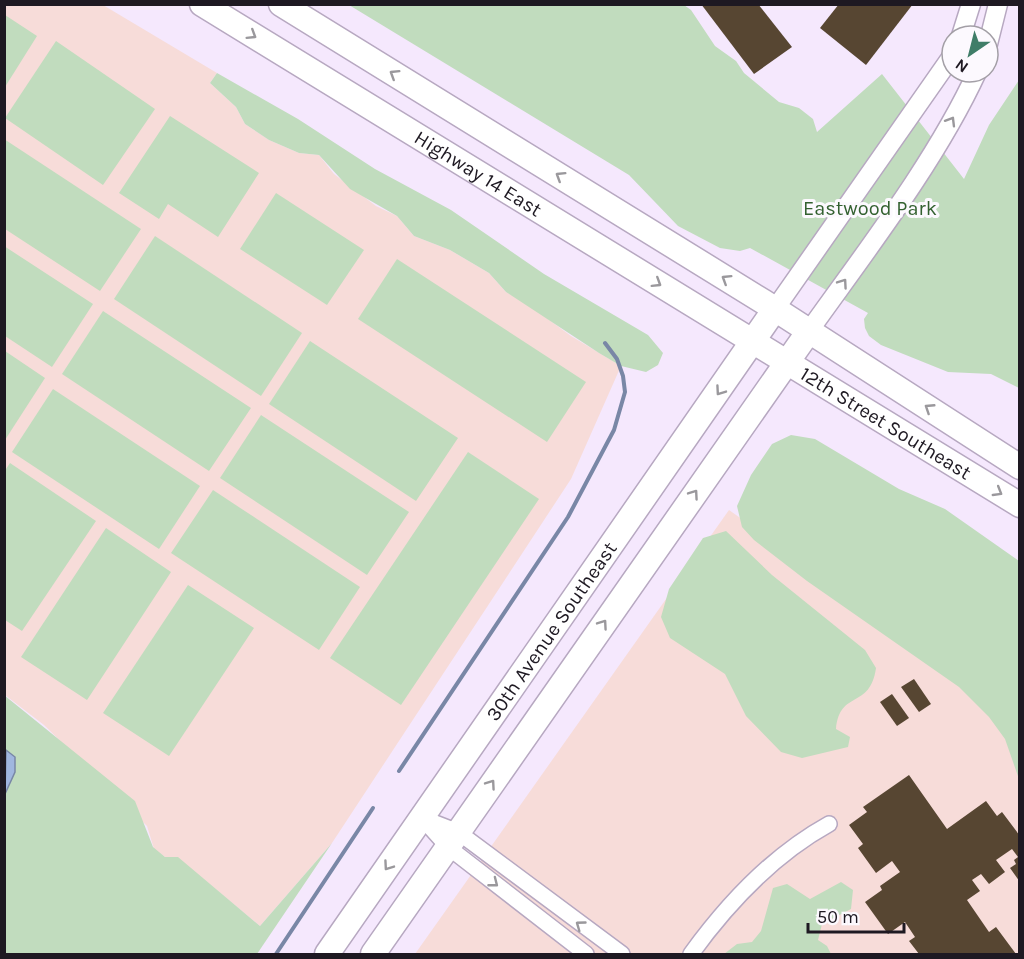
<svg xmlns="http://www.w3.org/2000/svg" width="1024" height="959" font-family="Karla,sans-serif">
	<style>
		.education { fill: #f7dcd9 }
		.green { fill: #c1dcbe }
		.water { fill: #a0b6df; stroke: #7987a6; stroke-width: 1.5 }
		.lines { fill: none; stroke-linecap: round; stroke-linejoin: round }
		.stream { stroke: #7987a6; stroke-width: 4 }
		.building { fill: #574632 }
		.minor-casing { stroke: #b7a8c1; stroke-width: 18 }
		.tertiary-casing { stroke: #b7a8c1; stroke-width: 21 }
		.primary-casing { stroke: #b7a8c1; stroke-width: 27 }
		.minor { stroke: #fff; stroke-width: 15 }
		.tertiary { stroke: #fff; stroke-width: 18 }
		.primary { stroke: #fff; stroke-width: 24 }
		.oneway { stroke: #9a989c }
		.labels { text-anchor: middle; stroke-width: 6; stroke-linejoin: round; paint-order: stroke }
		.street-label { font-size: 20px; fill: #1e1922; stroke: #fcf9fe }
		.park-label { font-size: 20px; fill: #336130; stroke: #fcf9fe }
	</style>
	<rect width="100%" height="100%" fill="#f5e8fd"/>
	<g class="education">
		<path d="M4,5h99l114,68 -7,10 26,24 9,17 24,16 30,13 20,2 15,19 42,32 21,10 17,20 36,14 39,23 17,19 19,10 46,34 50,30 -50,113 -239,364 -72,83 -82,-68 -13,-1 -11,-8 -7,-23 -103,-101 -39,-30z"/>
		<path d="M729,510l253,179 37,55v210h-604z"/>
	</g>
	<g class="green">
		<path d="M349,5h335l7,5 24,36 21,15 8,12 35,29 20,6 14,11 4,13 65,-58 82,105 25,-54 30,-45v308l-28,-14 -43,-2 -67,-27 -12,-9 -4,-8 -1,-9 4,-6 -118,-65 -10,3 -20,-3 -42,-22 -49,-51z"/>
		<path d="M5,15l32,21 -32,51z"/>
		<path d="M56,41l99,68 -52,76 -98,-67z"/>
		<path d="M217,73l81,46 77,50 76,41 93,64 104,61 15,18 -5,12 -12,7 -25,-6 -22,-13 -93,-61 -17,-19 -39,-23 -36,-14 -17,-20 -47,-27 -31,-34 -20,-2 -30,-13 -24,-16 -9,-17 -26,-24z"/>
		<path d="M170,116l89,57 -41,64 -50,-33 -9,15 -40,-26z"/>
		<path d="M4,139l137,90 -41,62 -95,-62z"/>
		<path d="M276,193l88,57 -37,55 -87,-56z"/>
		<path d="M155,236l147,97 -41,63 -147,-97z"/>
		<path d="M4,246l89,58 -41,63 -47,-31z"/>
		<path d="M397,259l189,123 -39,60 -189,-123z"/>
		<path d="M103,311l148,97 -42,63 -147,-97z"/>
		<path d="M310,341l148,97 -42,63 -147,-97z"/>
		<path d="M5,351l40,27 -40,62z"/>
		<path d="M53,389l147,97 -41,63 -147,-97z"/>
		<path d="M261,415l148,97 -42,63 -147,-97z"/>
		<path d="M791,435l24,4 84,50 46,20 74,52v218l-14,-40 -16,-22 -30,-30 -152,-106 -53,-41 -12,-13 -5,-21 14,-31 21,-31z"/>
		<path d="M468,452l71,47 -138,206 -71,-47z"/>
		<path d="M10,463l86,58 -74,110 -17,-11 -1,-148z"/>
		<path d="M213,490l147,97 -41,63 -148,-97z"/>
		<path d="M106,528l65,44 -84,128 -66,-43z"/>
		<path d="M726,531l46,44 93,75 11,18c-6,42 -36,21 -40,61l14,8 -2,10 -46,11 -21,-6 -35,-36 -21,-42 -55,-36 -9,-21 8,-28 34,-51z"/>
		<path d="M188,585l66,43 -85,128 -66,-43z"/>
		<path d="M4,695l131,106 18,46 12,10h13l82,69 72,-83 -75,111h-252z"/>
		<path d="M841,882l12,8 -2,19 -29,15 -4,16 9,6 4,8h-107l13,-10 15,-2 9,-11 12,-43 14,-4 23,15z"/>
	</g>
	<path class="water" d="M6,750l9,7v15l-10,22z"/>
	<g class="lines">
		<g class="stream">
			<path d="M399,771l169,-254 46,-87 11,-38 -2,-16 -6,-17 -12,-16"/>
			<path d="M276,954l97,-146"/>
		</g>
	</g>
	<g class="building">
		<path d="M701,4h57l34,43 -38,27z"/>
		<path d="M839,4h74l-47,61 -46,-37z"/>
		<path d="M914,679l17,25 -12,8 -18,-25z"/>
		<path d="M892,694l17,24 -12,8 -17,-24z"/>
		<path d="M909,775l38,54 39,-28 11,15 5,-4 18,24v46l-10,-14 6,-4 -2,-4 4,-3 -6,-8 -16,11 9,12 -16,12 -8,-10 -9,6 8,11 -13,9 22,32 7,-5 20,27h-97l-10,-13 6,-4 -10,-15 -17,12 -23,-32 17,-12 -2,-4 20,-14 -8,-11 -16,12 -18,-25 5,-4 -14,-19 18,-13 -4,-5z"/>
	</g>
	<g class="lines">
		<g class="minor-casing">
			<g id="minor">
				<path d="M422,818l36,14 164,122"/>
				<path d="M422,818l26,29 138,107"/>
				<path d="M691,954c37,-51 82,-99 138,-130"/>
			</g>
		</g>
		<g class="tertiary-casing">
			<g id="tertiary">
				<path d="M961,36l10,-32"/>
				<path d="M988,44l10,-40"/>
				<path d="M775,309l177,-253"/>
				<path d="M809,331c57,-80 127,-170 168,-259"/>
			</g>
		</g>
		<g class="primary-casing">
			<g id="primary">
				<path id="s1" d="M202,4l818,501"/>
				<path d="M281,4l483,298 256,165"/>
				<path id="s2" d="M327,954l448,-645"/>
				<path d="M373,954l436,-623"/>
			</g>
		</g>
		<use href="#minor" class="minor"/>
		<use href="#tertiary" class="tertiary"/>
		<use href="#primary" class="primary"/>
	</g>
	<defs><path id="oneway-chevron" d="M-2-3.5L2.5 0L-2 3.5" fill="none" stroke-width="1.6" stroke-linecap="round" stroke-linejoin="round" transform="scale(1.5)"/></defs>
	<g class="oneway">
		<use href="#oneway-chevron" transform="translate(252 35) rotate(32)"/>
		<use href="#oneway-chevron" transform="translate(394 74) rotate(-148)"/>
		<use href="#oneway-chevron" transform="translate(951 121) rotate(-59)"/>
		<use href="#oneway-chevron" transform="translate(560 176) rotate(-148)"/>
		<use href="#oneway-chevron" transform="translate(726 279) rotate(-148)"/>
		<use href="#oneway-chevron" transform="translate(657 283) rotate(32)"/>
		<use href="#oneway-chevron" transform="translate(843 283) rotate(-55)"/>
		<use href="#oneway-chevron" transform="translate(720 391) rotate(125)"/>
		<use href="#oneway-chevron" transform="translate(929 408) rotate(-147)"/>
		<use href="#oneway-chevron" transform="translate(998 492) rotate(31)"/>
		<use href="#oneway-chevron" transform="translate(694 494) rotate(-55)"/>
		<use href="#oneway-chevron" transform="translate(603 624) rotate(-55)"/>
		<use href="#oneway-chevron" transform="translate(491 784) rotate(-55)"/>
		<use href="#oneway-chevron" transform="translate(388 866) rotate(125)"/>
		<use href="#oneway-chevron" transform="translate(494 883) rotate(38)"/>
		<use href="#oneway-chevron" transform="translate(580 925) rotate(-144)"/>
	</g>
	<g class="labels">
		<g class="street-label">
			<text dy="7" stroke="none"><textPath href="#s1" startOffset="324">Highway 14 East</textPath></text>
			<text dy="7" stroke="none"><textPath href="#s1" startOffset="802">12th Street Southeast</textPath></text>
			<text dy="7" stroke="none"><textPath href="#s2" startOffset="393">30th Avenue Southeast</textPath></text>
		</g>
		<g class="park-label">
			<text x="870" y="215">Eastwood Park</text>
		</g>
	</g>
	<rect width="1024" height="959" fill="none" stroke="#1e1922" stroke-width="12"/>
	<g transform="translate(970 54) rotate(215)"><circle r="28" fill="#fcf9fe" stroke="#a39fa6" stroke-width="1.5"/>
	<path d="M0-4.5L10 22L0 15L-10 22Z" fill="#3f7d68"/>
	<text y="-9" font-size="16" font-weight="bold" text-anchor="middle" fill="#1e1922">N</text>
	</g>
	<path d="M808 923v9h96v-9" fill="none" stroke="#1e1922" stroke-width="3"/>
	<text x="817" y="923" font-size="18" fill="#1e1922" stroke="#fcf9fe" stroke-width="4.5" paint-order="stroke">50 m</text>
</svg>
